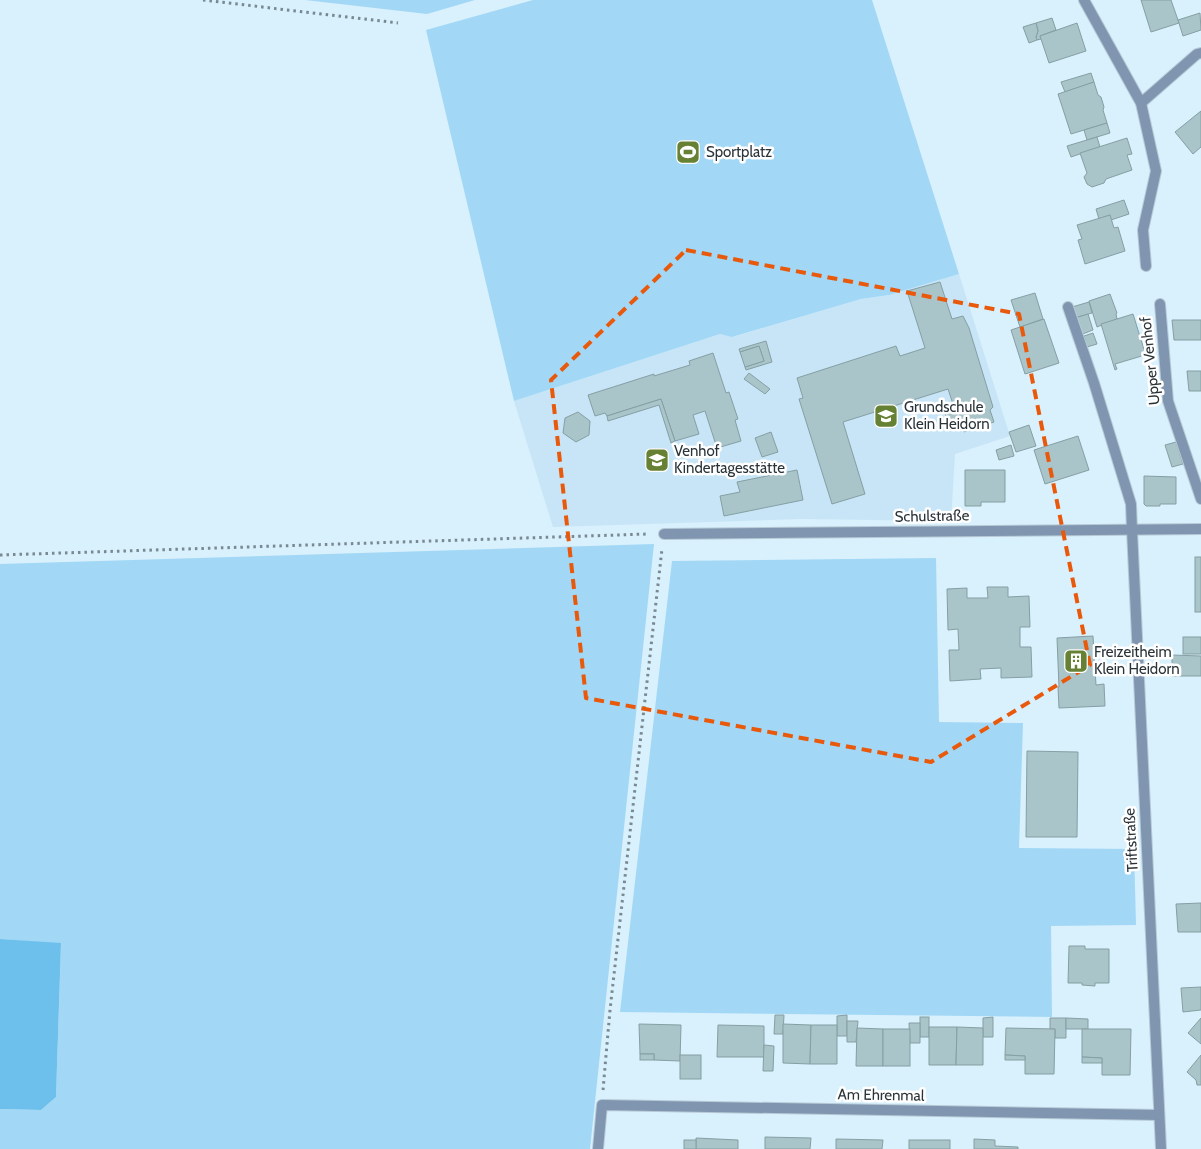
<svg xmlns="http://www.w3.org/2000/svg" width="1201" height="1149" font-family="Cabin,sans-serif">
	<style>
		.built { fill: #c7e5f7 }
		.green { fill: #a2d8f6 }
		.forest { fill: #6dc0eb }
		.building { fill: #a9c5ca; stroke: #859fa4 }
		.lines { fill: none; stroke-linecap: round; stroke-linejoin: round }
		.service-casing { stroke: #b6cad6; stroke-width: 12 }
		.minor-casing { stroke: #b6cad6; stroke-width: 12 }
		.path { stroke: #798991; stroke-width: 3; stroke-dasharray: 2.5 4; stroke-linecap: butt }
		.service { stroke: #8095af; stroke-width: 10 }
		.minor { stroke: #8095af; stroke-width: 10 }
		.marked { fill: none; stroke: #e8590c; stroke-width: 4; stroke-dasharray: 10 6; stroke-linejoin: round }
		.labels { text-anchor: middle; stroke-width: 5; stroke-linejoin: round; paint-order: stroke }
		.poi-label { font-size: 15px; fill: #2a3338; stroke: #fff; text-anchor: start }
		.street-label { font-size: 15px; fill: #2a3338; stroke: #fff }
	</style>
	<rect width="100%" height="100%" fill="#d9f0fd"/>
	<path class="built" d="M959,274l51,162 -55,18 -4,67 -150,-2 -248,8 -39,-126 206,-67 13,3 128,-38 28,-4z"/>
	<g class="green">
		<path d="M305,0h170l-48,14z"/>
		<path d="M533,0h339l87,274 -70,21 -28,4 -129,38 -12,-3 -206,67 -88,-371z"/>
		<path d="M654,544l-64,605h-590v-40l41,1 15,-13 5,-153 -61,-5v-375z"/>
		<path d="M936,558l3,164 84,1 -4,125 115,1 2,76 -85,1 1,91 -432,-5 52,-451z"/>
	</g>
	<path class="forest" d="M0,939l61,4 -5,154 -15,13 -41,-1z"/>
	<g class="building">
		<path d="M1141,0h30l8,23 -28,9z"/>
		<path d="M1200,13l1,17 -18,6 -5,-16z"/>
		<path d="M1052,18l4,12 -16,6 1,3 -4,1 -1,-3 2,-6 -2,-8z"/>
		<path d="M1036,23l2,8 -2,6 1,3 -8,3 -6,-16z"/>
		<path d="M1077,23l9,28 -37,12 -9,-27z"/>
		<path d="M1091,73l3,9 -29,10 -4,-10z"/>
		<path d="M1094,82l4,13 3,2 3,10 -1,3 4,13 -36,11 -13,-40z"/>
		<path d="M1201,111v36l-8,7 -18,-22z"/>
		<path d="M1107,123l3,10 -23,7 -3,-10z"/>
		<path d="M1097,137l3,10 -29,10 -4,-11z"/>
		<path d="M1127,138l5,16 -5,1 5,15 -26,9 -2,4 -12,4 -5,-3 -3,-7 3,-4 -7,-20z"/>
		<path d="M1124,200l5,14 -18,6 -1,-5 -11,4 -3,-10z"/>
		<path d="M1110,215l4,13 4,-1 7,24 -40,13 -7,-24 4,-1 -5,-14z"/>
		<path d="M940,282l12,37 11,-3 6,12 24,79 -3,3 4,12 -30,10 -4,-13 -12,4 -3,-10 10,-3 -7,-21 -105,33 22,72 -33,10 -33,-105 4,-1 -6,-20 99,-32 4,10 25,-8 -18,-57z"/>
		<path d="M1035,293l8,26 -23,8 -9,-27z"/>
		<path d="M1110,294l7,19 -1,1 1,5 -20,8 -8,-26z"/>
		<path d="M1089,302l3,11 -17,5 -3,-11z"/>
		<path d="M1088,314l5,16 -13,5 -5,-17z"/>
		<path d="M1133,314l14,45 -2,-4 -30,9 2,5 -2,1 -14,-46z"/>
		<path d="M1044,319l15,44 -34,11 -14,-44z"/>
		<path d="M1172,320h29v20h-27z"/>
		<path d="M1093,333l4,11 -10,3 -3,-11z"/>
		<path d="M766,341l6,21 -26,8 -1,-3 19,-6 -5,-15 -19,6 -1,-3z"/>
		<path d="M759,346l5,15 -19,6 -5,-15z"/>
		<path d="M713,353l13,40 3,-1 9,27 -3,1 6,21 -24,7 -12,-37 -12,4 6,19 -24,7 -14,-42 -54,17 -2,-3 -10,3 -7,-21 66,-21v2l36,-11 -1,-4z"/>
		<path d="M1187,371h14v20h-12z"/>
		<path d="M749,373l21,16 -5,5 -21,-15z"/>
		<path d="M661,399l14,42 -4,2 -12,-38 -51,16 -1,-5z"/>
		<path d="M578,412l12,9 -1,14 -13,7 -13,-9 2,-15z"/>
		<path d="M1029,425l7,21 -20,6 -7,-20z"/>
		<path d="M771,432l7,20 -16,5 -7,-19z"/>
		<path d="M1078,436l11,34 -44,14 -11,-34z"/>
		<path d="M1176,442l7,22 -11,3 -7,-22z"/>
		<path d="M1011,445l3,11 -15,4 -3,-10z"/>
		<path d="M797,470l6,30 -79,16 -4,-20 20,-4 -3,-10z"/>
		<path d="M965,470h40v32h-24v4h-16z"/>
		<path d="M1144,476l32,1v27h-16v2h-14l-2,-2z"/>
		<rect x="1195" y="557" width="6" height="55"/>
		<path d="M987,587h21v10l21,-1 1,31h-10v20h11l1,30 -31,1v-10l-21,1 1,10 -31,2 -1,-31h10l-1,-21 -10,1 -1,-41 20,-1v10h21z"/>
		<path d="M1093,636l3,49 8,-1 1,22 -46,2 -1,-21h1l-2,-49z"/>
		<rect x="1183" y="637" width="18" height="17"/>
		<path d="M1172,655l29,1v20h-29z"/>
		<path d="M1027,751l51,1 -1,85h-51z"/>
		<path d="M1201,903v29h-23l-2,-28z"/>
		<path d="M1069,946h16v3h24v34h-14v3l-13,-1v-2h-14z"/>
		<path d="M1201,987v23l-18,2 -2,-24z"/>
		<path d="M775,1015h9l-1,19h-9z"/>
		<path d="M847,1015v21h-10v-20z"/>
		<rect x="920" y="1017" width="9" height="20"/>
		<path d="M993,1017v20h-10v-19z"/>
		<path d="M1050,1018h16v20h-11v-9h-5z"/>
		<path d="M1066,1018l22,1v10h-22z"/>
		<path d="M1201,1018v26l-13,-11z"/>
		<path d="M847,1021h11l-2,21h-9z"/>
		<path d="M909,1023h11v20h-10z"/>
		<path d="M639,1024l42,1 -1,36 -26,-1v-6h-14z"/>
		<path d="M783,1024l28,1 -1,39 -27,-1z"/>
		<path d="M718,1025l46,1v31h-47z"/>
		<path d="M811,1025h26v39h-27z"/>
		<path d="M929,1027h28l-1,38h-27z"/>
		<path d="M957,1027l26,1v37h-27z"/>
		<path d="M857,1028l26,1v37h-27z"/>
		<path d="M1006,1028l49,1 -1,45h-29v-18l-20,-1z"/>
		<rect x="883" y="1029" width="27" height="37"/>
		<path d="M1082,1029h49l-1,46h-28v-17l-20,-1z"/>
		<path d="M764,1045l10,1 -1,25h-10z"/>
		<rect x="640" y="1054" width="14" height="6"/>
		<rect x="680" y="1055" width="21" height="24"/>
		<path d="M1005,1055l20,1v4h-20z"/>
		<path d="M1201,1055v30h-4l-1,-5 -9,-8z"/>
		<path d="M1082,1057l20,1v5h-20z"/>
		<path d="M765,1137l46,1 -1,11h-45z"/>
		<path d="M696,1138l42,2v9h-42z"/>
		<path d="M836,1139l47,1 -1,9h-46z"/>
		<path d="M974,1139l21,1v6l23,1v2h-44z"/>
		<rect x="684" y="1140" width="12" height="9"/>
		<rect x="909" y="1140" width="41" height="9"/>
	</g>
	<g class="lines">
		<g class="service-casing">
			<g id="service">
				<path d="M1160,304l8,97 33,98"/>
				<path d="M1068,307l26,76 37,121 1,26"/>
			</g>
		</g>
		<g class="minor-casing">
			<g id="minor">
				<path d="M1084,0l57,103 15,68 -13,59 3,36"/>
				<path d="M1141,103l56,-49 4,-1"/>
				<path d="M1132,530l29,619"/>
				<path d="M664,534l537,-5"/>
				<path d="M598,1149l4,-44 557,10"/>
			</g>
		</g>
		<g class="path">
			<path d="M203,0l195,23"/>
			<path d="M0,555l648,-21"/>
			<path d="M603,1090l7,-80 52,-461"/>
		</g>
		<use href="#service" class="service"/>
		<use href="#minor" class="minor"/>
	</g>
	<path class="marked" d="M686,250l333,64 71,351 -159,97 -345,-64 -35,-318z"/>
	<defs>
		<g id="stadium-square" transform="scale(1.25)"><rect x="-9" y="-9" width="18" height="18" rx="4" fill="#678134" stroke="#fff"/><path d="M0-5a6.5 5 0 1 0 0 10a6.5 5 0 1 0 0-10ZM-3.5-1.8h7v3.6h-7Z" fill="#fff"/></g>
		<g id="school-square" transform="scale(1.25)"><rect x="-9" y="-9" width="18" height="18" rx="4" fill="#678134" stroke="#fff"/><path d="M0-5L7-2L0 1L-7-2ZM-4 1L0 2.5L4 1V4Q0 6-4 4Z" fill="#fff"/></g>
		<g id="building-square" transform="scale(1.25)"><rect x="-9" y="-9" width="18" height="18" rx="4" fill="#678134" stroke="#fff"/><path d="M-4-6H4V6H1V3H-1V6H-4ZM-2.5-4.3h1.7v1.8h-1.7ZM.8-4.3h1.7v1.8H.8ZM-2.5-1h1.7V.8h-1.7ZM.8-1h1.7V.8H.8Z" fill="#fff"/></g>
	</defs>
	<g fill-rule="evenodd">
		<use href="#stadium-square" x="688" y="152"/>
		<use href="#school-square" x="886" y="416"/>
		<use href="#school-square" x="657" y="460"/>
		<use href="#building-square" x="1076" y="661"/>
	</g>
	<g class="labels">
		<g class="poi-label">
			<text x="706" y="157">Sportplatz</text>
			<text x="904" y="412">Grundschule<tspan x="904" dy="17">Klein Heidorn</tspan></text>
			<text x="674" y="456">Venhof<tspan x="674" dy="17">Kindertagesstätte</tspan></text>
			<text x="1094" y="657">Freizeitheim<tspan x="1094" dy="17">Klein Heidorn</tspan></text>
		</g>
		<g class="street-label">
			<text transform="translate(1150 361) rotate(-96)" y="5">Upper Venhof</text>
			<text transform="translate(932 516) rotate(-1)" y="5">Schulstraße</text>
			<text transform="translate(1131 840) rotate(-93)" y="5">Triftstraße</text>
			<text transform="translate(881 1095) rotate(1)" y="5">Am Ehrenmal</text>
		</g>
	</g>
</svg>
